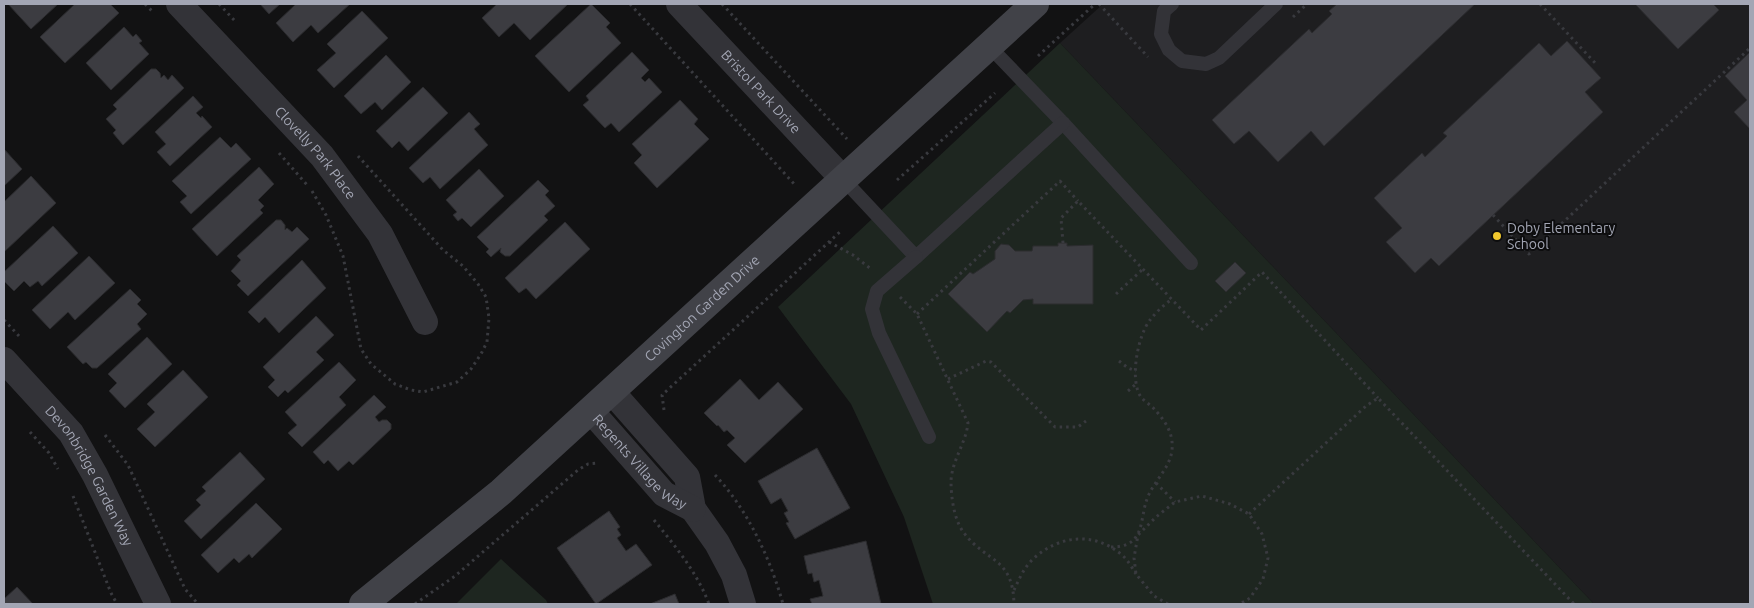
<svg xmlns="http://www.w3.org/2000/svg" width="1754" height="608" font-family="Ubuntu,sans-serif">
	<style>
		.built { fill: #1e1e20 }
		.green { fill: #1e2620 }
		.building { fill: #3c3c41; stroke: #2c2c2f }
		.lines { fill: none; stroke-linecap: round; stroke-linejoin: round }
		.path { stroke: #393a3f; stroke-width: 3; stroke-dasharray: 2.5 4; stroke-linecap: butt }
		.lane { stroke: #333338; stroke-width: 14 }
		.street { stroke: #333338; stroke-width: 26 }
		.secondary { stroke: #414248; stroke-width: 28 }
		.poi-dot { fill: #f0c72d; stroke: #0d0d0e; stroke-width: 2 }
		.labels { text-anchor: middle; stroke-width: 4; stroke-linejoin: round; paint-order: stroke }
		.street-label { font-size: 14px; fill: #a3a6b4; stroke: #0d0d0e }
		.poi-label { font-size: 14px; fill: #a3a6b4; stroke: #0d0d0e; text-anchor: start }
	</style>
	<rect width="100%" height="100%" fill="#121213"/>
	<path class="built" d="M1103,4h647v600h-156l-534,-561z"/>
	<g class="green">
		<path d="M1060,43l534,561h-661l-29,-87 -53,-113 -73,-97z"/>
		<path d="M501,559l45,41 2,4h-92z"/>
	</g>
	<g class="building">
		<path d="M8,4h50l-27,25z"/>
		<path d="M75,4h35l9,9 -54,50 -25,-26z"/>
		<path d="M260,4h20l-11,10z"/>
		<path d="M296,4h54l-32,29 -7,-8 -18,17 -17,-19z"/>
		<path d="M497,4h71l-38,36 -16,-17 -15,14 -17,-19z"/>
		<path d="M591,4l19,19 -4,4 15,16 -52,49 -34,-36z"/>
		<path d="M1337,4h138l-151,142 -13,-15 -33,31 -29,-31 -15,13 -22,-24 97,-91 3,4 20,-19 -3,-3z"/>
		<path d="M1635,4h81l-2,1 5,5 -41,39z"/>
		<path d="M362,11l26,27 -54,50 -17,-18 19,-17 -9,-9z"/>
		<path d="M124,27l9,10 3,-3 6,7 -3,2 10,11 -38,36 -25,-27z"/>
		<path d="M1567,41l34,37 -16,14 18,20 -164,154 -8,-8 -16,15 -29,-31 16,-14 -28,-30 48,-45 3,4 22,-21 -4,-3 96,-90 12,13z"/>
		<path d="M632,52l17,18 -8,8 4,4 4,-4 13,14 -43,40 -8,-9 -6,5 -22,-23 6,-5 -3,-4z"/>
		<path d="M1750,52v77l-16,-17 13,-12 -22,-24z"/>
		<path d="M386,55l25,27 -29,28 -7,-8 -14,12 -17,-18z"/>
		<path d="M151,69h5l4,4 1,5 3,-3 4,5 4,-5 12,13 -61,57 -10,-12 3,-3 -10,-11 11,-10 -4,-4z"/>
		<path d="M423,87l25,26 -40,38 -9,-10 -7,7 -16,-17z"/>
		<path d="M193,96l10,11 -7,6 5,5 1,-2 10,11 -42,39 -13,-14 9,-8 -11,-12z"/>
		<path d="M680,100l18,19 -4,5 15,15 -52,49 -23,-25 8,-8 -10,-11z"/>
		<path d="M469,112l11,12 -6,5 14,16 -48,44 -10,-12 -7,6 -14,-15z"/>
		<path d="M220,137l11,11 5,-5 15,16 -60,55 -11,-12 7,-6 -15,-15z"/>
		<path d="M4,149l18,20 -18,17z"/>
		<path d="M259,167l15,17 -16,16 6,6 -4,4 3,3 -46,43 -25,-27z"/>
		<path d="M479,169l25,27 -33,31 -9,-9 -4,3 -5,-6 4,-3 -11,-12z"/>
		<path d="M31,176l25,27 -52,49v-50z"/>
		<path d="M538,180l11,11 -4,4 10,11 -11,10 4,4 -38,36h-5l-5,-4 1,-4 -10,9 -5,-5 3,-3 -12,-12z"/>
		<path d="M276,220h5l4,5v5l2,-2 5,4 5,-5 12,12 -61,57 -11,-11 4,-4 -10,-10 10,-11 -4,-4z"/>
		<path d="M565,222l25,27 -54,50 -10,-11 -7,5 -14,-15z"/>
		<path d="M53,226l25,27 -36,33 -4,-5 -8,6 -6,-6 -10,10 -10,-10v-9z"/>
		<path d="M1058,243h9v3l26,-1v59h-60v-5l-10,1 -13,13 -3,-2 -20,21 -39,-38 22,-22 3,2 22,-15v-8l6,-7 8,1 6,6h17l1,-5h25z"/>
		<path d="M89,256l26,27 -40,37 -7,-8 -18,17 -18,-19z"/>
		<path d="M302,260l24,28 -47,45 -14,-16 -6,6 -11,-11z"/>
		<path d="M1235,262l11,11 -20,19 -11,-11z"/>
		<path d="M130,289l11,11 -4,4 10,10 -10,10 4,5 -44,39h-5l-6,-6 -3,2 -16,-17z"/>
		<path d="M316,316l18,19 -18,17 8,8 -36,33 -3,-3 -7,7 -10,-10 7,-7 -12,-13z"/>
		<path d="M147,337l25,27 -47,44 -16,-17 8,-8 -9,-9z"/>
		<path d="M339,362l17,18 -17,17 7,8 -44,42 -14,-14 9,-8 -12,-13z"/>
		<path d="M183,370l25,27 -53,50 -18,-18 18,-17 -8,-8z"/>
		<path d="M740,379l19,21 19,-18 25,27 -58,54 -18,-18 8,-7 -8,-8 -3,2 -6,-7 -1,1 -13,-13z"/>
		<path d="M374,395l12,12 -11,10 4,5 3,-2h5l4,4v5l-38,36 -4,-4 -11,10 -10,-11 -4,4 -11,-12z"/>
		<path d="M817,448l33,60 -55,31 -9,-16 3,-1 -5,-9 4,-2 -7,-13 -10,6 -13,-23z"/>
		<path d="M240,452l25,27 -64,60 -17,-18 17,-16 -5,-5 10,-9 -4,-4z"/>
		<path d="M256,503l26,26 -30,29 -3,-4 -10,9 -5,-5 -16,15 -17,-18z"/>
		<path d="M609,511l11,16 -3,2 4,6 -4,3 9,13 10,-7 16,21 -56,39 -39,-56z"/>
		<path d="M866,541l15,63h-69l-2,-5 13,-3 -4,-16 -5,2 -2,-9 -4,1 -4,-18z"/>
		<path d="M17,587l16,17h-29v-5z"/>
		<path d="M675,594l4,10h-29z"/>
	</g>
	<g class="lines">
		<g class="path">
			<path d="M145,4l8,8"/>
			<path d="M219,4l17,18"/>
			<path d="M630,4l166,182"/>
			<path d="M722,4l125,135"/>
			<path d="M1099,4l49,53"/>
			<path d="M1540,4l57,61"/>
			<path d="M1293,17l14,-13"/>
			<path d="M1038,56l57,-52"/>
			<path d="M279,153l29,33"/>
			<path d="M897,180l98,-87"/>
			<path d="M312,191l14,24 17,41 18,93 10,15 24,20 16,6 12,2 34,-10 14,-13 10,-15 6,-12 2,-24 -3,-21 -8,-13 -15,-18 -20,-16 -85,-94"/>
			<path d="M1493,215l36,39 221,-206"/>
			<path d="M829,242l24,13 18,14"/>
			<path d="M1063,243l-2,-25 17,-17 123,129 61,-58 116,126"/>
			<path d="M1116,294l27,-25"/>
			<path d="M900,297l17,17 51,109c-2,20 -16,37 -17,58 0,16 3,39 13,52 23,30 49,24 50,71"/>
			<path d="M917,314l143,-133 18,20"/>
			<path d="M4,320l15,16"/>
			<path d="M1119,361l9,7 8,3"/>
			<path d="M948,379l38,-18 5,1 64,65h23l8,-6"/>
			<path d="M1128,391l8,-7"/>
			<path d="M664,410l-2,-15 180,-165"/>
			<path d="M30,432l19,21 9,16"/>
			<path d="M105,435l23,30 57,124 13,15"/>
			<path d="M715,475c33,35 55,83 68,129"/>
			<path d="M1156,483l19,19"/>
			<path d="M73,496l38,97 6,11"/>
			<path d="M1249,514l117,-108 12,-8 196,206"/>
			<path d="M654,520c21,26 43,52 55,84"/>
			<path d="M1111,547c10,0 21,-2 26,-12 5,-7 6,-24 9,-33 7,-24 32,-37 25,-66 -2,-9 -10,-20 -16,-26 -4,-5 -10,-8 -14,-13 -12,-17 -3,-62 9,-77 6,-8 14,-15 22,-21"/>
			<path d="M1014,590c5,-10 9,-21 18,-30 26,-25 62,-29 90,-5 6,5 10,13 14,19"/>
			<path d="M415,604l40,-28 123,-106 10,-6 11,-1"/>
			<path d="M1168,604l-14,-8 -18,-22 -2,-16 4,-23 18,-18 19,-15 27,-6 28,8 19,10 13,20 6,24 -5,21 -13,19 -10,6"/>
		</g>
		<g class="lane">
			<path d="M1172,4l-8,7 -3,23 8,16 13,11 24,3 13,-6 57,-54"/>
			<path d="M989,46l74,77 128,140"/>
			<path d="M843,179l73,78 147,-134"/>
			<path d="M916,257l-39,34 -5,18 7,24 50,104"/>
		</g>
		<g class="street">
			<path id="s1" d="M179,4l143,152 58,78 45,88"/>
			<path id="s2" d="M679,4l164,175"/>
			<path id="s3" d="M4,360l67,73 24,42 63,129"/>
			<path d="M612,392l75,85 6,32 24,34 17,32 9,29"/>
			<path id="s4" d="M591,411l73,83 29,15"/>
		</g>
		<path class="secondary" id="s5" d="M363,604l138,-112 534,-488"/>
	</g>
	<circle class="poi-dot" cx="1497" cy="236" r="5"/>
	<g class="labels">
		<g class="street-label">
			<text dy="5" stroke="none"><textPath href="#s2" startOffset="120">Bristol Park Drive</textPath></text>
			<text dy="5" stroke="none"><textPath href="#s1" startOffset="202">Clovelly Park Place</textPath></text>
			<text dy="5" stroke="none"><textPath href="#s5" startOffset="450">Covington Garden Drive</textPath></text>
			<text dy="5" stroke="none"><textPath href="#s4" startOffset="71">Regents Village Way</textPath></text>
			<text dy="5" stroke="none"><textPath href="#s3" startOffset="145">Devonbridge Garden Way</textPath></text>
		</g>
		<g class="poi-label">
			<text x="1507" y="233">Doby Elementary<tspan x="1507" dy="16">School</tspan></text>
		</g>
	</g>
	<rect width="1754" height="608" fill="none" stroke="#a3a6b4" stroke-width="10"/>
</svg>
